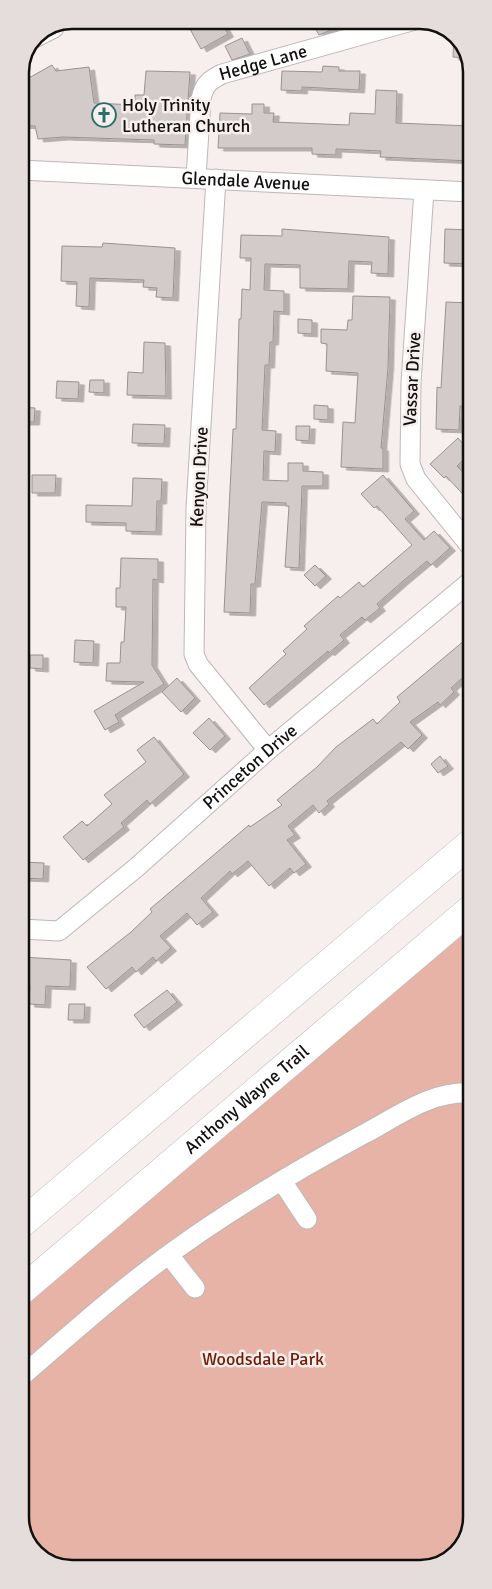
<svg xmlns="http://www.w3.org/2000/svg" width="492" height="1589" font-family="Signika,sans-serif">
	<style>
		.green { fill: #e6b3a6 }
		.building { fill: #d2cbc9; stroke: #999291; filter: url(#shadow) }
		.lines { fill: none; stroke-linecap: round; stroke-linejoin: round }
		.minor-casing { stroke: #beb7b6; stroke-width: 21 }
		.highway-casing { stroke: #beb7b6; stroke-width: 29 }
		.minor { stroke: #fff; stroke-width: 19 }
		.highway { stroke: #fff; stroke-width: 28 }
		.labels { text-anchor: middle; stroke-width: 5; stroke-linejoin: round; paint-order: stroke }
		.street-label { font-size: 18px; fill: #120f0f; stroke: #f6efed }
		.poi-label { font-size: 18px; fill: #120f0f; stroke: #f6efed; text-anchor: start }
		.park-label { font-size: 18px; fill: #731b05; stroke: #f6efed }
		.rim { fill: none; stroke: #120f0f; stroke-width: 2.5 }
	</style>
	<defs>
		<filter id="shadow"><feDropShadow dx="5.5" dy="3" stdDeviation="0" flood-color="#0004"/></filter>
	</defs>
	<rect width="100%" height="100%" fill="#f6efed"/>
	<path class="green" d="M472,907v610l-11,32 -31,19 -364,1 -28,-13 -17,-29v-237z"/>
	<g class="building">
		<path d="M185,20h35l8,14 -27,15z"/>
		<path d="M319,20h9l5,9 -14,6 -6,-11z"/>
		<path d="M454,33l15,25 -16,-1z"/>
		<path d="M242,38l8,16 -18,6 -7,-14z"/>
		<path d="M52,65l4,6 33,-4 5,36 41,2v-10h9l2,-24 44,1 -5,73 -31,-1v-4l-91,-3 -25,2 -3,-13 -15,-1v-31l9,-2 -2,-13z"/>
		<path d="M323,66l16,1v4h21l-1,19 -57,-3v4l-21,-1 1,-19 40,1z"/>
		<path d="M376,90l21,1 -1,32 75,3v35l-91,-4 1,-6 -45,-2v6l-24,-1v-6h-94l2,-35 32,1v-10h12v9h10l-1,9 76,3 1,-12 25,1z"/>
		<path d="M282,229l107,8 -1,37 -17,-1 1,-11 -23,-1 -1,28 -48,-1v-23l-35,-1 -1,26 20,1v21l-10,-1 -1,31h-3l-1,23h-4l-3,65 14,1 -1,21 -11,-1 -1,29 25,1v-18h15v8l20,1v14h-21l-3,82 -14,-1 4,-61h-3v-3l-24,-1 -7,82h-4l-1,29 -26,-1 9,-183h3l3,-110h2l1,-30 8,1 1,-32h-11l1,-23 41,1z"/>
		<path d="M445,229l26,1v34l-27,-1z"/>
		<path d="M103,243l72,5 -2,50 -17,-1 1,-9 -14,-1 1,-7 -54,-2 -1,29 -13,-1 1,-24 -16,-1 1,-35 40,1z"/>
		<path d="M353,296l37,1 -2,71 -7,80h2v21l-42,-2 2,-45 12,1 3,-50 -32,-2 1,-27 -6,-1v-14l26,1 1,-10h4z"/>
		<path d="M446,302l25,1v104l-11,-1 -1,24 -23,-1 1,-42 4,1z"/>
		<path d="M298,319l14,1v14l-14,-1z"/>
		<path d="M144,342l21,1 1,53 -39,-1 1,-23 15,1z"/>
		<path d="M90,380h14v13l-15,-1z"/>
		<path d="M57,381l22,1 -1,17 -22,-1z"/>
		<path d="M314,405l14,1v14l-14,-1z"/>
		<path d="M20,407l15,1 -1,14h-14z"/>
		<path d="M133,424l32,1 -1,19 -32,-1z"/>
		<path d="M296,426h14l-1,15 -13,-1z"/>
		<path d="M458,438l13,15 -14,13 14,15v22l-25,-27 -2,2 -14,-14z"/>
		<path d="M32,475h24l-1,18h-23z"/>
		<path d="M383,475l31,36 -9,8 19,21 10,-9 16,17 -19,17 -4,-4 -24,20 -26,23 3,4 -15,12 -3,-3 -22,18 4,5 -15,13 -1,-2 -64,54 -15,-17 37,-34 -3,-3 24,-22 -3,-3 34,-30 2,2 19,-16 4,5 49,-42 -35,-39 -3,2 -13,-14z"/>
		<path d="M133,478l29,1 -1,22h-4l-1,31 -30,-1v-8l-40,-1v-17l46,1z"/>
		<path d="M121,558l37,1v21l-5,-1 -1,86 12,19 -49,31 4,7 -14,8 -11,-19 50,-29 -38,-1 1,-18h13l1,-21h3l2,-35h-10v-19h4z"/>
		<path d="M315,565l11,11 -11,10 -11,-11z"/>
		<path d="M471,635v35l-20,18 3,4 -14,13 -2,-3 -28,20 12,13 -14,14 -7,-7 -74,59 2,3 -10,9 -6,-8 -25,21 7,9 -8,5 19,24 -12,9 -4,-5 -21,18 -21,-25 -16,13 -2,-3 -29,27 12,14 -16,13 -10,-12 -27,23 11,12 -15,13 -3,-4 -17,15 -4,-5 -26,22 -19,-22 44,-35 21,-20 -2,-3 99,-84 1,2 32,-22 -5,-5 40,-33 19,-20 37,-28 4,5 23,-22 -3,-5z"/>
		<path d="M75,640l19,1 -1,22 -19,-1z"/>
		<path d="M30,655h13v14l-13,-1z"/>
		<path d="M177,678l18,20 -14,14 -19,-20z"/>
		<path d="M209,718l16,18 -15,14 -17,-17z"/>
		<path d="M154,737l30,37 -34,30 -3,-4 -26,23 3,4 -41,33 -20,-23 19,-16 5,5 25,-22 -8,-9 42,-33 -9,-12z"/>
		<path d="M440,756l8,10 -10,7 -7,-9z"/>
		<path d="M21,862l23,1 -1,16 -22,-1z"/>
		<path d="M21,957l50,3 -1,27 -24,-1 -1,19 -16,-1 1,-19h-9z"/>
		<path d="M167,990l10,12 -33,26 -10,-13z"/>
		<path d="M69,1004h16l-1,16h-16z"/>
	</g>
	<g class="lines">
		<g class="minor-casing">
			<g id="minor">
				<path d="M34,38l20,-10"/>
				<path id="s1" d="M20,170l451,22"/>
				<path id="s2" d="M196,178l5,-79c3,-15 9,-19 21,-25l193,-54"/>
				<path d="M216,179l-20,329 -2,146 4,10 70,86"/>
				<path d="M424,190l-13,193 -1,81 6,15 55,68"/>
				<path id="s3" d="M21,929l38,2 78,-64 131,-117 203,-169"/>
				<path d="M282,1181l25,38"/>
				<path d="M169,1255l26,33"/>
				<path d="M21,1377c37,-32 74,-65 113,-96 70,-56 150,-104 230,-147 34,-18 68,-44 108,-41"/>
			</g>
		</g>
		<g class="highway-casing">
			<g id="highway">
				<path d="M21,1224l451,-382"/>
				<path id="s4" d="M21,1291l451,-383"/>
			</g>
		</g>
		<use href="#minor" class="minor"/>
		<use href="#highway" class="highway"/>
	</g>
	<defs>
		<g id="church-ring" transform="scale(1.25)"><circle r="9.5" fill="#f6efed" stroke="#266e66" stroke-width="1.5"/><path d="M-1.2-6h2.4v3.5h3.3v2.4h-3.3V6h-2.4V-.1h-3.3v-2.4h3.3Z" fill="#266e66"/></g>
	</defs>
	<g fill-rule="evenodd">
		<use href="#church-ring" x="104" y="115"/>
	</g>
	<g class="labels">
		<g class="street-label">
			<text dy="6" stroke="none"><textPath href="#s2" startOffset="156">Hedge Lane</textPath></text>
			<text dy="6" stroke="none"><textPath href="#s1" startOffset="226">Glendale Avenue</textPath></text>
			<text transform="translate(412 379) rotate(-87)" y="6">Vassar Drive</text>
			<text transform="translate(199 477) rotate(-87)" y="6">Kenyon Drive</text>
			<text dy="6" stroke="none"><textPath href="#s3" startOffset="290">Princeton Drive</textPath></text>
			<text dy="6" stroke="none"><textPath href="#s4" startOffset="296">Anthony Wayne Trail</textPath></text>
		</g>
		<g class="poi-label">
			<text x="122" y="111">Holy Trinity<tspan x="122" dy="21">Lutheran Church</tspan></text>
		</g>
		<g class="park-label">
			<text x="263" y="1365">Woodsdale Park</text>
		</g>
	</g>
	<path d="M0 0H492V1589H0ZM72 29H420A43 43 0 0 1 463 72V1517A43 43 0 0 1 420 1560H72A43 43 0 0 1 29 1517V72A43 43 0 0 1 72 29Z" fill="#e4dddb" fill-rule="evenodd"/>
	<path class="rim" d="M72 29H420A43 43 0 0 1 463 72V1517A43 43 0 0 1 420 1560H72A43 43 0 0 1 29 1517V72A43 43 0 0 1 72 29Z"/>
</svg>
